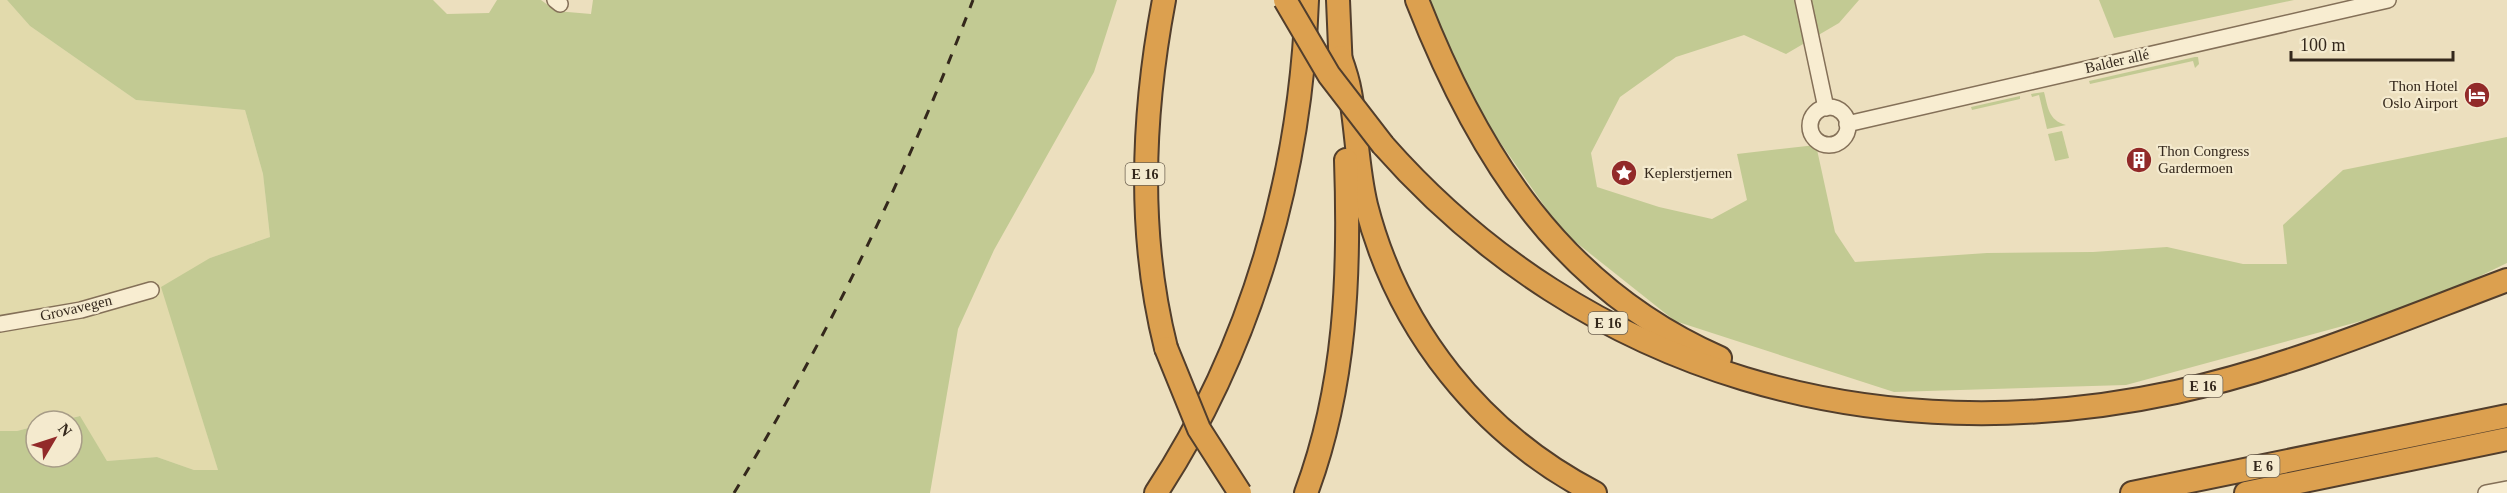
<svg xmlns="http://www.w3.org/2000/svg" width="2507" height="493" font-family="Georgia,serif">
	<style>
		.farmland { fill: #e2daac }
		.green { fill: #c2ca93 }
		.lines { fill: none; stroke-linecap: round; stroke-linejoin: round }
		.minor-casing { stroke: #847058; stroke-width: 18 }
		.highway-casing { stroke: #523e2c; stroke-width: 26 }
		.minor { stroke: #f8edd1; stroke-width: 15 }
		.highway { stroke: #dca04f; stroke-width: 22 }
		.rail { stroke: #34281c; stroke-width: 3; stroke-dasharray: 10 10; stroke-linecap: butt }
		.highway-bridge-casing { stroke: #523e2c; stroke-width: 26; stroke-linecap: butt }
		.highway-bridge { stroke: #dca04f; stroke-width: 22 }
		.labels { text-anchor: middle; stroke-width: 4.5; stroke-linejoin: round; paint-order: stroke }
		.shield { fill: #f4eace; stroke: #6e6251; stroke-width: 1.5 }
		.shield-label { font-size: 14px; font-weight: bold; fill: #34281c }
		.street-label { font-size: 15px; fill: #34281c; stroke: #f4eace }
		.poi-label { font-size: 15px; fill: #34281c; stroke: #f4eace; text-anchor: start }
	</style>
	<rect width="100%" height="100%" fill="#ecdfbe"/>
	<path class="farmland" d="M0,0h7l23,26 106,74 109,10 18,64 7,63 -60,21 -30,88 38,124h-24l-37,-13 -50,4 -28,-45 -20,5h-23v5l-19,5h-17z"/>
	<g class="green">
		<path d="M7,0h426l14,14 42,-1 8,-13h44l15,11 35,3 2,-14h524l-23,72 -100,178 -36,79 -28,164h-930v-62h17l19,-5v31h36v-36h-13l21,-5 27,45 50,-4 37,13h24l-57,-183 49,-29 60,-21 -7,-63 -18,-64 -109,-10 -106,-74z"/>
		<path d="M1427,0h432l-20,23 -53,31 -42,-19 -68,22 -56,40 -29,56 6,34 62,20 53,12 35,-19 -10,-46 79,-9 19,87 20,30 132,-9 106,-1 74,-5 76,17h44l-4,-39 60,-55 164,-33v126l-87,42 -294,80 -232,7 -219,-71 -107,-85 -2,1 -103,-148z"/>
		<path d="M2099,0h195l-180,38z"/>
		<path d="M2195,57h3l1,7 -4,4 -2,-7 -103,23 -1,-3z"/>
		<path d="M2044,92c4,15 4,28 22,33l-19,4 -8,-34 -7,2 -1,-3z"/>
		<path d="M2020,96v3l-48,11 -1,-3z"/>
		<path d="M2062,131l7,27 -14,3 -7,-27z"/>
	</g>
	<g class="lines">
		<g class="minor-casing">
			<g id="minor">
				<path d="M555,0l5,4"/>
				<path d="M1803,0l23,108"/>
				<circle cx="1829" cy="126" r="19"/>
				<path d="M1847,124l541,-124"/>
				<path d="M0,324l81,-14 70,-20"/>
				<path d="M2486,493l21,-4"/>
			</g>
		</g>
		<g class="highway-casing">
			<g id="highway">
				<path d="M1164,0c-22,116 -27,233 2,348"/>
				<path d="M1338,0l3,71"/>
				<path d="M1417,0c61,156 144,288 303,358"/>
				<path d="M1340,57c4,11 8,23 10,35 7,38 7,76 16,113 32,125 115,229 229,288"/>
				<path d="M1383,145c203,230 496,311 793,247 114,-25 222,-71 331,-112"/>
				<path d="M1156,493c96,-146 145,-319 151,-493"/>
				<path d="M1306,493c40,-107 44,-219 40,-333"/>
				<path d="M2132,493l375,-77"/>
				<path d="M2246,493l261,-54"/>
			</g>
		</g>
		<use href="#minor" class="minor"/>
		<use href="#highway" class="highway"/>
		<path class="rail" d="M734,493c94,-157 174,-322 239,-493"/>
		<g class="highway-bridge-casing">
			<g id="highway-bridge">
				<path d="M1285,0l44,75 54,70"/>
				<path d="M1166,348l33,81 41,64"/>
			</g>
		</g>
		<use href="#highway-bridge" class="highway-bridge"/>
	</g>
	<defs>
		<g id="hotel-disc" transform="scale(1.35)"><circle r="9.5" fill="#922a29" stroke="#f4eace"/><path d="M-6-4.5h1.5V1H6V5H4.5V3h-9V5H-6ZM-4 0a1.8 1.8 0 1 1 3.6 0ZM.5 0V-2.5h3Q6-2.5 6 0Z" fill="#fff"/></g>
		<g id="building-disc" transform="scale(1.35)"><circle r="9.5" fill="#922a29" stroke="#f4eace"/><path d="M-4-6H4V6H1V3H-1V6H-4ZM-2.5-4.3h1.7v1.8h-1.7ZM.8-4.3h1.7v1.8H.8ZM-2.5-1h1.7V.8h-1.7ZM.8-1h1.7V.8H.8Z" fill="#fff"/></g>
		<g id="sight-disc" transform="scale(1.35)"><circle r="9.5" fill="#922a29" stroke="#f4eace"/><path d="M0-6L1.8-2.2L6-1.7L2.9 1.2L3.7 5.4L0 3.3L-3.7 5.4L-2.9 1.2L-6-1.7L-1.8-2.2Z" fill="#fff"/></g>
	</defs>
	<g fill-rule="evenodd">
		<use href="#hotel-disc" x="2477" y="95"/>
		<use href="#building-disc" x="2139" y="160"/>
		<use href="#sight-disc" x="1624" y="173"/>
	</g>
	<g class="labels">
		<g class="shield">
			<rect x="1125.5" y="163" width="39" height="22" rx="4.5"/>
			<rect x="1588.5" y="312" width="39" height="22" rx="4.5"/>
			<rect x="2183.5" y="375" width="39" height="22" rx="4.5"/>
			<rect x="2246.5" y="455" width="33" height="22" rx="4.5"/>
		</g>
		<g class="shield-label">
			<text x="1145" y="179">E 16</text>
			<text x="1608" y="328">E 16</text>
			<text x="2203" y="391">E 16</text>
			<text x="2263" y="471">E 6</text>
		</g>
		<g class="street-label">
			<text transform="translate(2117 61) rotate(-13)" y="5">Balder allé</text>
			<text transform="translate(76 308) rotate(-13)" y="5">Grovavegen</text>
		</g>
		<g class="poi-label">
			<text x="2458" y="91" text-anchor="end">Thon Hotel<tspan x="2458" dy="17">Oslo Airport</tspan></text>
			<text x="2158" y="156">Thon Congress<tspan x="2158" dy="17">Gardermoen</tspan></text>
			<text x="1644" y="178">Keplerstjernen</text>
		</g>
	</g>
	<g transform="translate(54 439) rotate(51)"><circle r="28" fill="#f4eace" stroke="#a79c87" stroke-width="1.5"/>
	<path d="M0-4.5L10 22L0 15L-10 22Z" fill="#922a29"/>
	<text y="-9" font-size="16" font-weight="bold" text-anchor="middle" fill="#34281c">N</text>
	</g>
	<path d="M2291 51v9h162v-9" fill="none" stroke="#34281c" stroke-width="3"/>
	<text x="2300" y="51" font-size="18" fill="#34281c" stroke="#f4eace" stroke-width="4.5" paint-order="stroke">100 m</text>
</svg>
